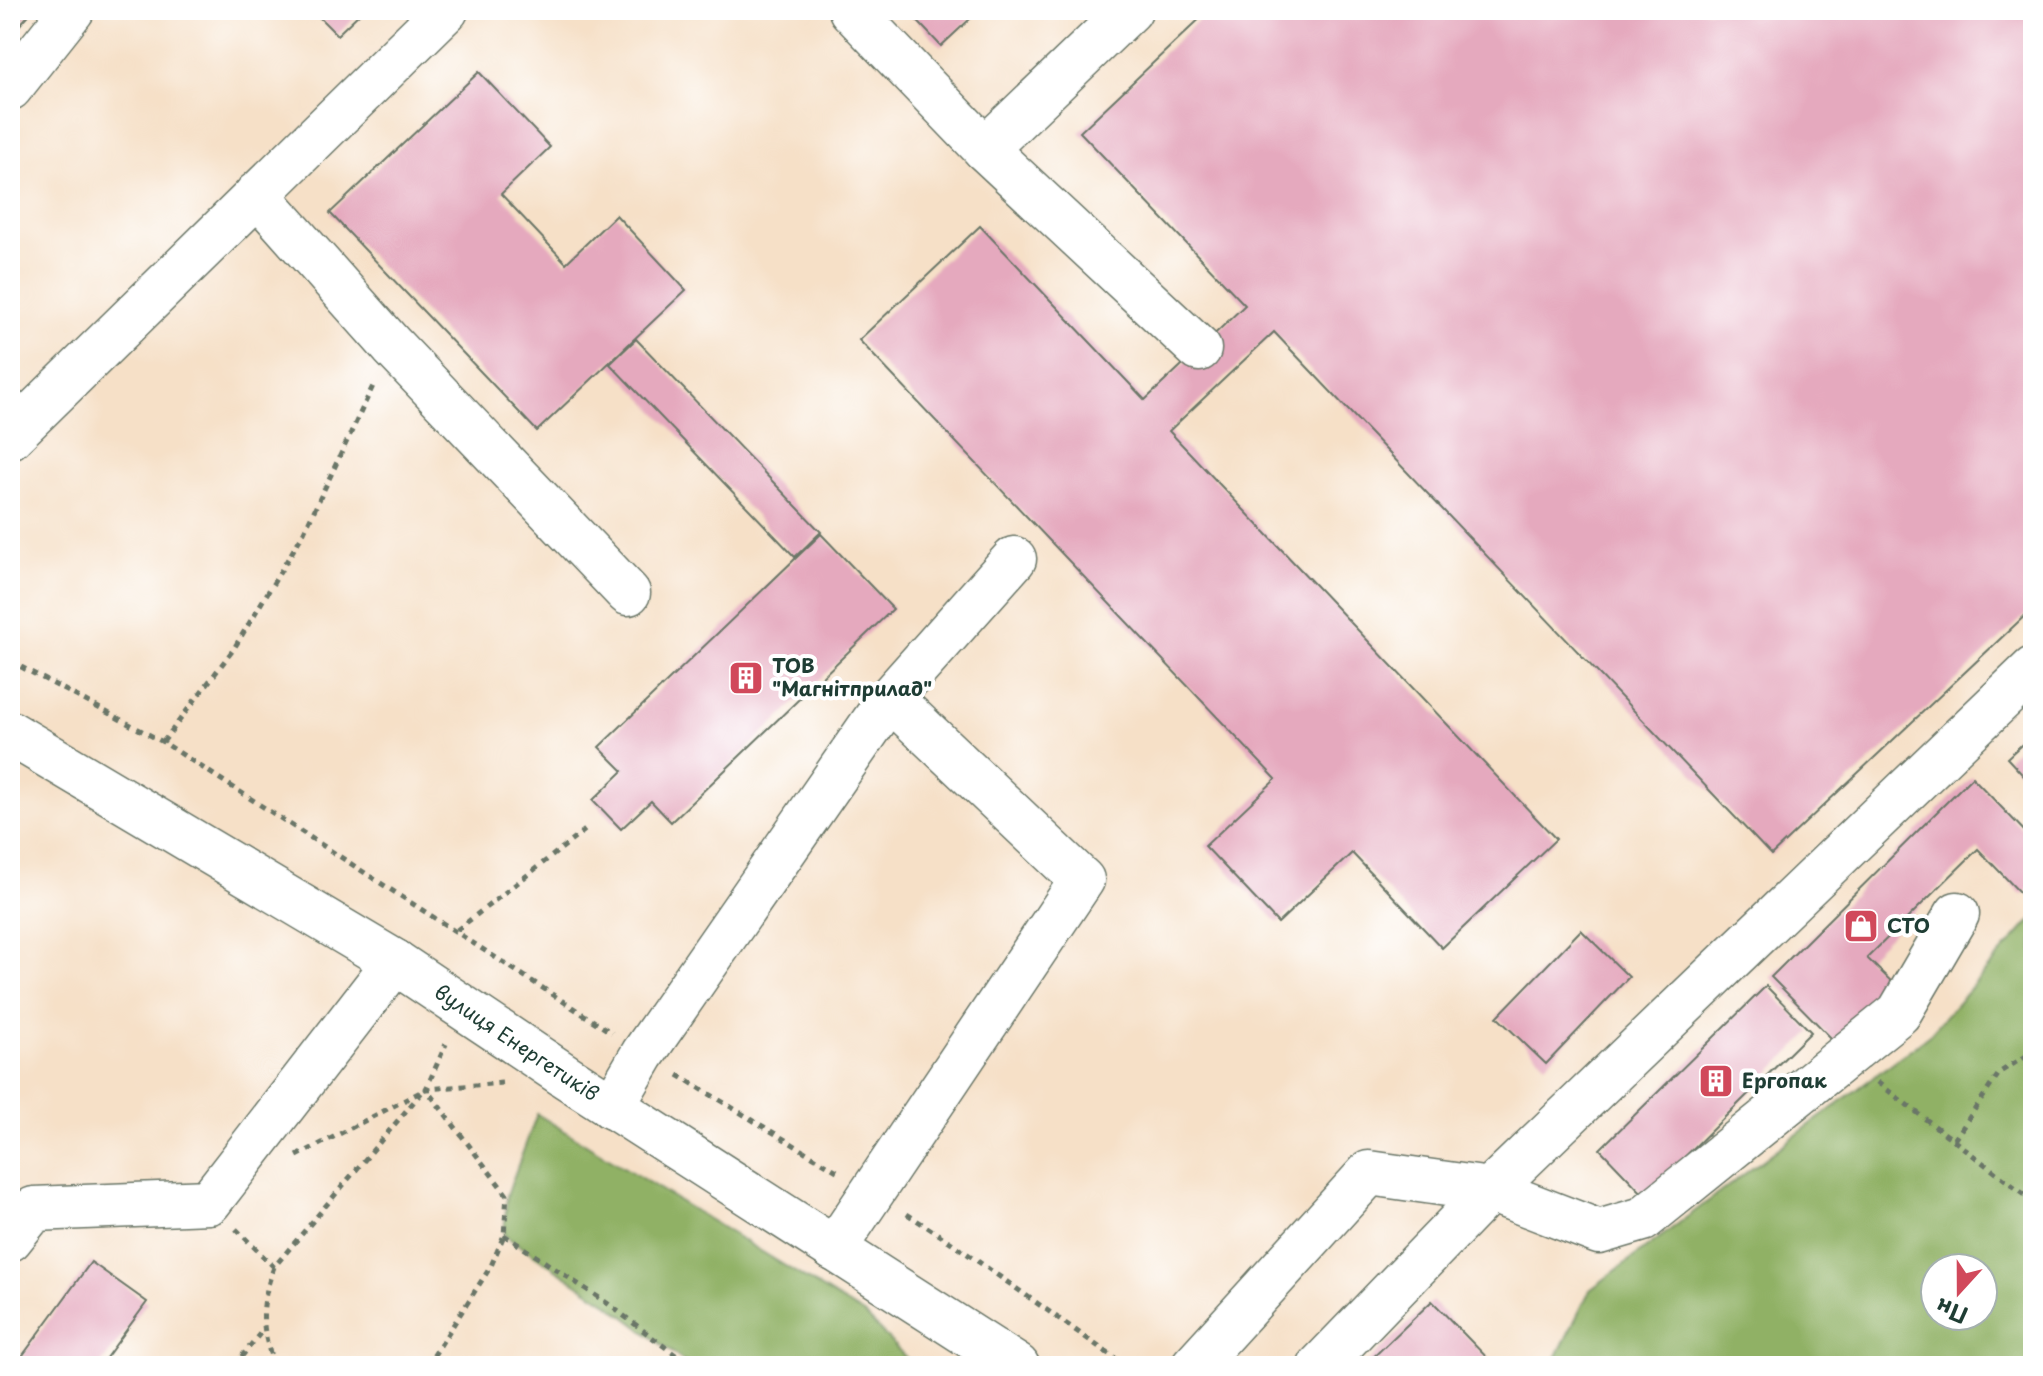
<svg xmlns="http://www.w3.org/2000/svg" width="2043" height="1376" font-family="'Playpen Sans',sans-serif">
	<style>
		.forest { fill: #90b165; stroke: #58774c; stroke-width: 2; fill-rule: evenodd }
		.building { fill: #e5a9be }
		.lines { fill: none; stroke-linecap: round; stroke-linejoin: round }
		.minor-casing { stroke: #6a7667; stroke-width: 47 }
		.major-casing { stroke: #6a7667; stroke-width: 47 }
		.path { stroke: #6a7667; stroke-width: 5; stroke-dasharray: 6 6; stroke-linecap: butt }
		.minor { stroke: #fff; stroke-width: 44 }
		.major { stroke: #fff; stroke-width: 44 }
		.labels { text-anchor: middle; stroke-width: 8; stroke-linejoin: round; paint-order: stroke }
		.poi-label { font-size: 20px; font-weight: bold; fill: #1f3d34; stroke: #fff; text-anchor: start }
		.street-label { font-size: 20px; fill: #1f3d34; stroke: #fff }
	</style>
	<rect width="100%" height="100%" fill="#fff"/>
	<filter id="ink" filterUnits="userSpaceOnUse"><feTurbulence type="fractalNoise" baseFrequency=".0125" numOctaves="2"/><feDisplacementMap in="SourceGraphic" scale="16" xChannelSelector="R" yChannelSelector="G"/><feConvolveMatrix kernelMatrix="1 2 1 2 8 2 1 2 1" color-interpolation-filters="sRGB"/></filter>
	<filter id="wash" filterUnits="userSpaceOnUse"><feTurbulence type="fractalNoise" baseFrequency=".006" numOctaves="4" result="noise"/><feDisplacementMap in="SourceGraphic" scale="32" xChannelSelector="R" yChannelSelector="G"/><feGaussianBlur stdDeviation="1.8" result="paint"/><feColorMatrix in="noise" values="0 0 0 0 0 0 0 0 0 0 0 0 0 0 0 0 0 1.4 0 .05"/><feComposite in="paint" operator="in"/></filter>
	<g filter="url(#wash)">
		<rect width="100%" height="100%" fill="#f6e0c7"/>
		<g class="forest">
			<path d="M2033,918v448h-481l38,-76 338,-254zM1935,1268h48v48h-48z"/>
			<path d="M537,1114l328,201 49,51h-224l-83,-63 -103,-68 3,-40z"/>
		</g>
		<g id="blocks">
			<g class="building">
				<path d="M10,10h23l-23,26z"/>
				<path d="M312,10h51l-26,25z"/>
				<path d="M907,10h54l9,9 -29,27z"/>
				<path d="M1209,10h824v598l-262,247 -497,-523 -105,99 387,408 -114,109 -90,-95 -74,70 -73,-77 71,-67 -417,-439 121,-114 165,174 54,-51 46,-44 -165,-173z"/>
				<path d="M479,72l71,75 -49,47 65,69 50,-48 70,75 -149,141 -207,-218z"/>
				<path d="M636,339l185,193 -26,25 -185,-193z"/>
				<path d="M821,534l72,75 -222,213 -20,-21 -30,28 -28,-29 30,-29 -24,-24z"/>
				<path d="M2033,734v52l-26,-28z"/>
				<path d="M1972,777l61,63v44l-11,11 -44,-46 -111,109 29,28 -58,59 -67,-68z"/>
				<path d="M1581,930l48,47 -83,87 -49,-47z"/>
				<path d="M1766,986l45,46 -166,164 -45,-47z"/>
				<path d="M91,1262l56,40 -47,64h-85z"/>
				<path d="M1432,1301l63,65h-131z"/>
			</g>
		</g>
	</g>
	<g filter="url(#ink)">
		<use href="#blocks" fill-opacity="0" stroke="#6a7667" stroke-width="2"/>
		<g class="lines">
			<g class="minor-casing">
				<g id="minor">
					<path d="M851,10l134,139"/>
					<path d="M1130,10l-145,139 214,200"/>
					<path d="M10,88l62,-78"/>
					<path d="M257,194l135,152 236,247"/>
					<path d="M10,437l436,-427"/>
					<path d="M612,1107l31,-53 247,-356"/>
					<path d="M10,1239l24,-30 175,-7 186,-240"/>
					<path d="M834,1249l248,-369 -192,-182 124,-139"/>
					<path d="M1193,1366l176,-193 121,17 543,-521"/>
					<path d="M1320,1366l170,-176 109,42 44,-13 256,-206 58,-99"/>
				</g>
			</g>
			<g class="major-casing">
				<g id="major">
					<path id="s1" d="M10,733l385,229 172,115 450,289"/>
				</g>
			</g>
			<g class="path">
				<path d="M10,661l153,81 449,291"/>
				<path d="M163,742l70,-92 70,-116 70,-148"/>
				<path d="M457,930l132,-103"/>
				<path d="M678,1075l159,96"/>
				<path d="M1877,1082l156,119"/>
				<path d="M1954,1140l46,-68 33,-20"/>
				<path d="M297,1156l129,-67 76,-6"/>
				<path d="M907,1214l45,29 174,123"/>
				<path d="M236,1229l38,38"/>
				<path d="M504,1235l103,68 83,63"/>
				<path d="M234,1366l28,-35"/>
				<path d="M274,1366c-13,-40 -15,-58 0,-99l148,-175"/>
				<path d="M427,1366l64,-100 13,-31 3,-40 -81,-106 20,-45"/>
			</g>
			<use href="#minor" class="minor"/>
			<use href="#major" class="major"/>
		</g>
	</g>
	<defs>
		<g id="building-square" transform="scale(1.8)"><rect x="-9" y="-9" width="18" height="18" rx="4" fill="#d1495b" stroke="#fff"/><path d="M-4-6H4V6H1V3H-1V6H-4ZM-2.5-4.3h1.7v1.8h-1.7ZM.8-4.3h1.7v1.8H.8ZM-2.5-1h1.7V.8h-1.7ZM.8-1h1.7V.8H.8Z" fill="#fff"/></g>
		<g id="shop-square" transform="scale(1.8)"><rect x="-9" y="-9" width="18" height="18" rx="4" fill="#d1495b" stroke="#fff"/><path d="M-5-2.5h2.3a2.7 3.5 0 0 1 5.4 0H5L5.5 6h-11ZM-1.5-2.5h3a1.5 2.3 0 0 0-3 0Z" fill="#fff"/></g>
	</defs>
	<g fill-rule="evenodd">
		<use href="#building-square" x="746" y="678"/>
		<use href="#shop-square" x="1861" y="926"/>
		<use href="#building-square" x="1716" y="1081"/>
	</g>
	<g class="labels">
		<g class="poi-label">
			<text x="772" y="673">ТОВ<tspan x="772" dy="23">"Магнітприлад"</tspan></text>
			<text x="1887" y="933">СТО</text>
			<text x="1742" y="1088">Ергопак</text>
		</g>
		<g class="street-label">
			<text dy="7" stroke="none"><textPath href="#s1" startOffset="594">вулиця Енергетиків</textPath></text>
		</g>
	</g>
	<rect width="2043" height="1376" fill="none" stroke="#fff" stroke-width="40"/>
	<g transform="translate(1959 1292) rotate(201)"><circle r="38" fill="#ffffff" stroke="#a5b1ae" stroke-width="2"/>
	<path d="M0-6L14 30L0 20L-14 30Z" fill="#d1495b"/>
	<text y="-12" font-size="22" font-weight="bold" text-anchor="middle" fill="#1f3d34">Пн</text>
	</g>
</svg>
